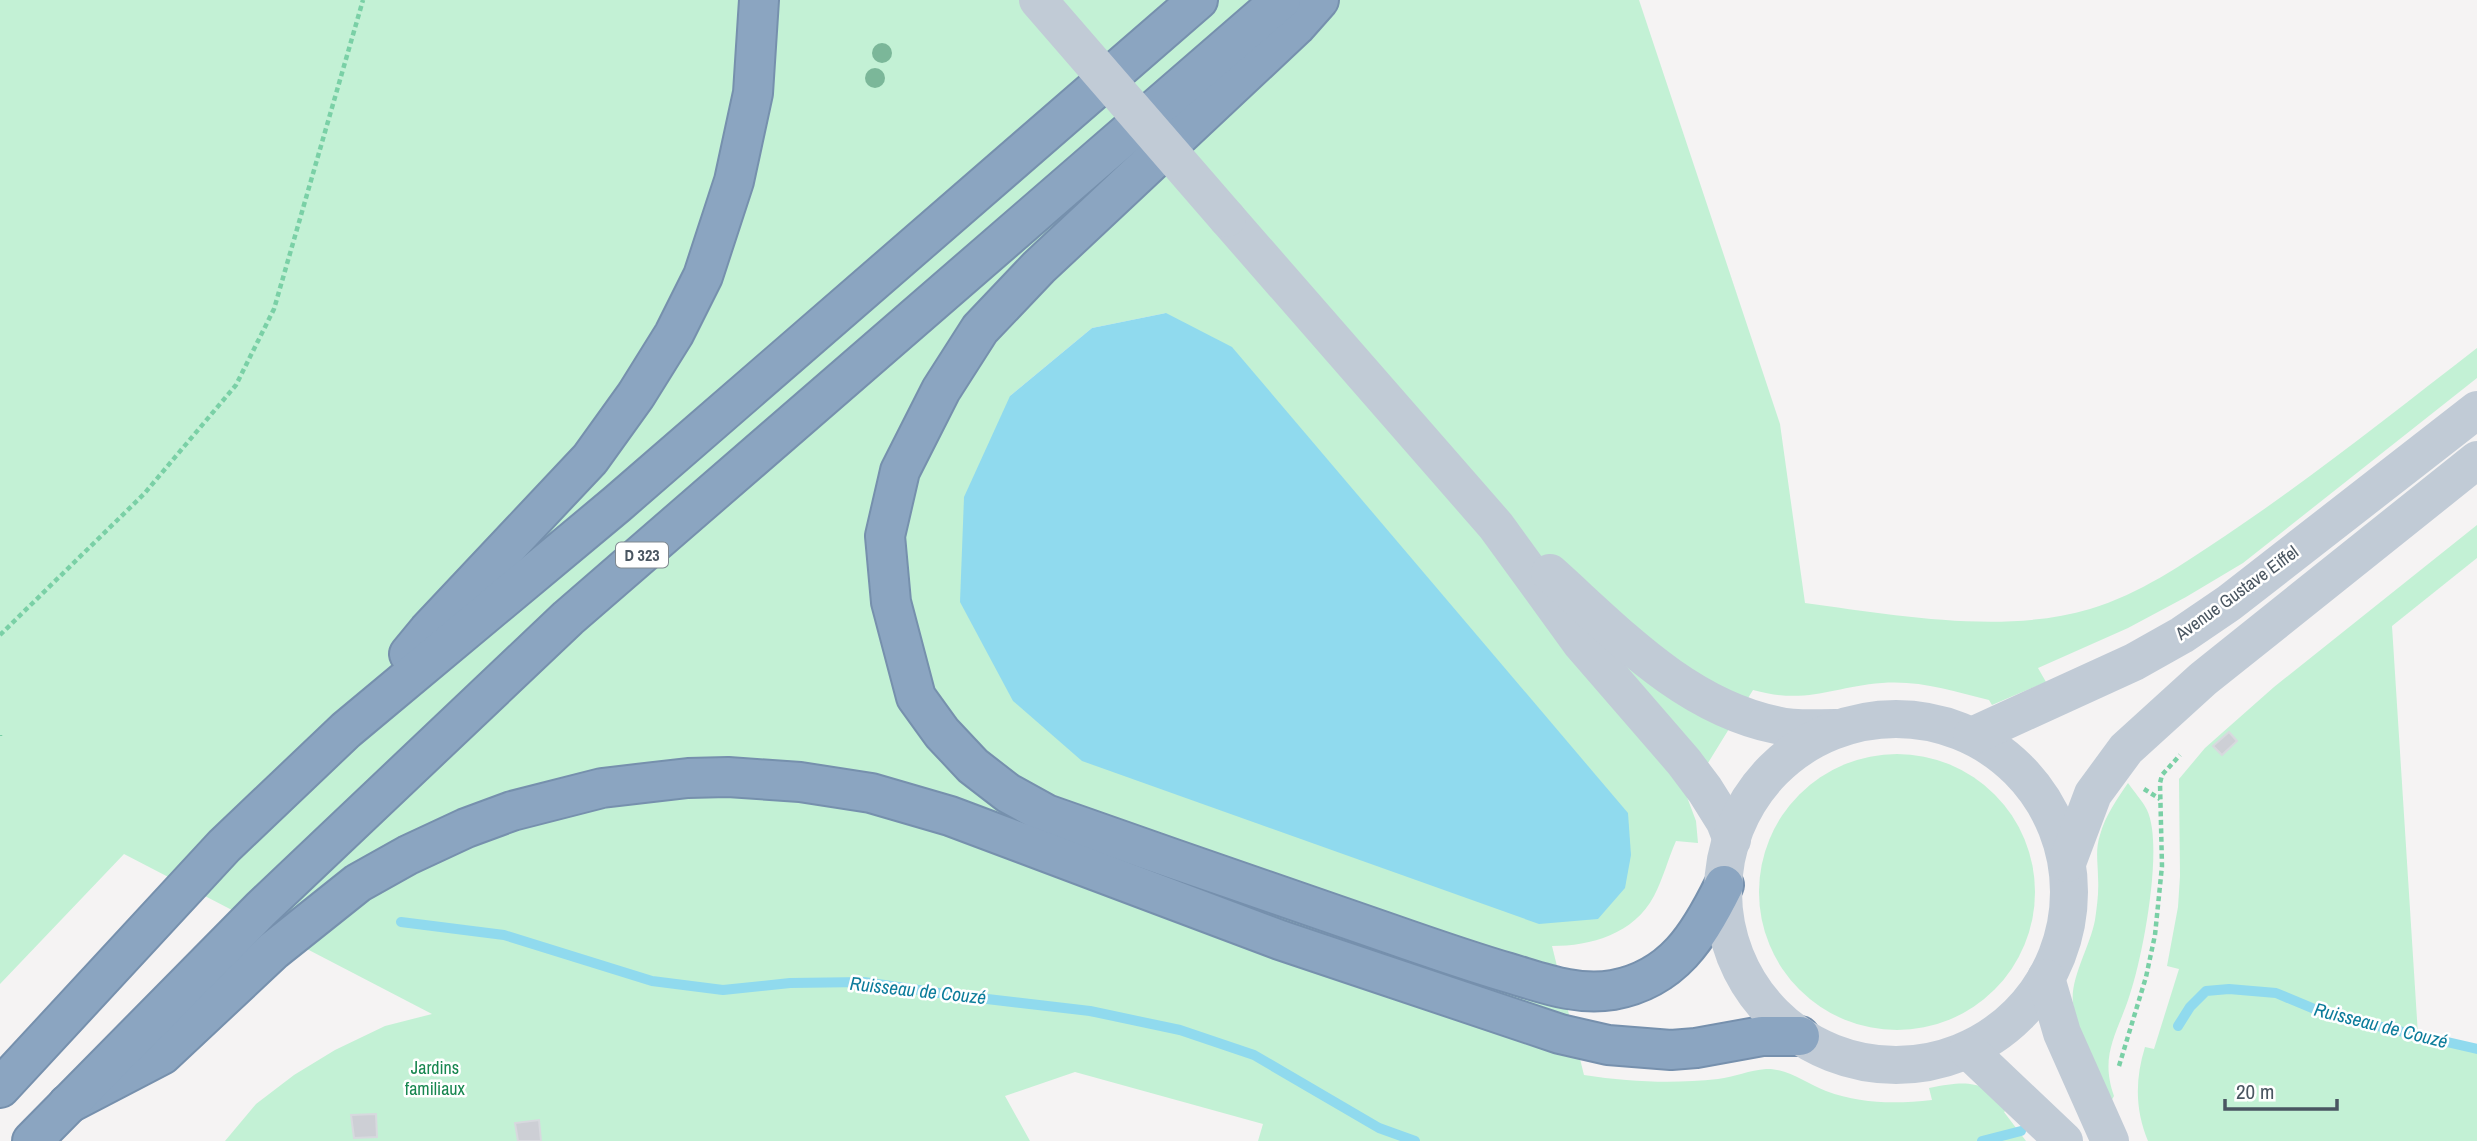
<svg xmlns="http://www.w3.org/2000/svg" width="2477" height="1141" font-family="'Archivo Narrow',sans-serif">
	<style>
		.green { fill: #c3f1d5; fill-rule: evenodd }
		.water { fill: #90daee }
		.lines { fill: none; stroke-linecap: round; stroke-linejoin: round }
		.stream { stroke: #90daee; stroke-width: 10 }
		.building { fill: #cdcfd5; stroke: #d7d9de; stroke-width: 2 }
		.highway-casing { stroke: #7690ad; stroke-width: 42 }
		.path { stroke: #7ad0a6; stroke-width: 4.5; stroke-dasharray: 5 3.5; stroke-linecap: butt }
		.secondary { stroke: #c1cbd6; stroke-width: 38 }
		.highway { stroke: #8ba5c1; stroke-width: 38 }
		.secondary-bridge { stroke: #c1cbd6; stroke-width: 38 }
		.tree { fill: #7bb799 }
		.labels { text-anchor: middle; stroke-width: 5; stroke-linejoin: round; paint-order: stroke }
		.shield { fill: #fff; stroke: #808990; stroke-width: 2 }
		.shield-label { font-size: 16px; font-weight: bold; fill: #4a5661 }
		.street-label { font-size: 18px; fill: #4a5661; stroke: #fff }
		.park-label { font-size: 18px; fill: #17864f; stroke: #fff }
		.water-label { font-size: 19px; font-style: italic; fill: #0c7c9b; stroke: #fff }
	</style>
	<rect width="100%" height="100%" fill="#f5f3f3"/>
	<g class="green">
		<path d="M0,0h1639l141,424 25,179c89,12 198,32 285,6 50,-15 93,-45 135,-73 88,-59 169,-124 252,-188v30l-234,185 -57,34 -58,31 -90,40 8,14 -54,23 -3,-5c-36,-9 -70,-20 -107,-17 -51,4 -75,22 -129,7l-66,107 9,24 2,22 -22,-2c-8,18 -13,38 -22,55 -20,38 -63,50 -102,50l32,129c46,7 89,9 134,4 16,-2 32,-9 48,-10 22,-1 41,15 60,22 35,13 70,13 106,9l-3,-12c41,-8 49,-7 84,17l-9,7 22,29h-768l5,-17 -188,-52 -70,24 25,45h-805l31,-37 38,-29 41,-25 50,-24 47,-12 -308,-160 -124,130zM1166,313l-156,83 82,-68z"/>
		<path d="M2477,525v33l-85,68 26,409 59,14v92h-329c-13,-31 -13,-62 -3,-94l9,2 25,-80 -12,-3 11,-59 2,-31 -1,-97 26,-31 69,-61z"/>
		<circle cx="1897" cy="892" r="138"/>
		<path d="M2128,783c6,9 14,17 19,27 17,35 -4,146 -17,184 -12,39 -31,60 -16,102l-4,7c-15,-32 -34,-64 -37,-100 -3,-25 17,-56 22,-83 2,-14 4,-28 3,-43 0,-14 -3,-27 2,-42 5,-19 17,-36 28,-52z"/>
	</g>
	<path class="water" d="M1166,313l66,34 396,466 3,42 -6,33 -27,31 -59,5 -457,-163 -69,-60 -53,-99 4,-105 46,-101 82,-68z"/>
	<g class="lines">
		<g class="stream">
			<path d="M401,922l103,13 148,46 71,9 67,-7 74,-1 89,13 137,16 90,19 74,25 125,73 36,13"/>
			<path d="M2178,1026l12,-19 16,-16 23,-2 47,4 53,22 148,34"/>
			<path d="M1982,1141l39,-10"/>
		</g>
	</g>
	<g class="building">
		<path d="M2229,732l8,9 -15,14 -9,-9z"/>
		<path d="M376,1114l1,23 -23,1 -3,-23z"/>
		<path d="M539,1120l2,21h-23l-3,-18z"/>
	</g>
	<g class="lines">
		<g class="highway-casing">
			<g id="highway">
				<path d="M1319,0l-23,26 -257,241 -59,62 -39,61 -41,81 -15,65 6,66 25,95 26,36 31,33 35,27 38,21c114,40 227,80 342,119 40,14 80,28 121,40 34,10 67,23 104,17 60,-11 86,-54 111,-105"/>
				<path d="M409,654l19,-23 162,-172 46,-64 38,-61 29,-58 31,-95 19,-88 6,-93"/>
				<path d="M0,1088l224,-242 122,-116 271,-226 581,-504"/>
				<path d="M68,1104l94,-49 112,-105 84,-67 50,-28 58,-27 46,-17 90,-23 86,-10 40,-1 72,5 71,11 79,23 330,124 280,94 48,11 63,5 25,-2 66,-12h38"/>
				<path d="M32,1141l229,-232 307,-291 713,-618"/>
			</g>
		</g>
		<g class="path">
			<path d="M0,635l144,-141 92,-109 38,-76 89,-309"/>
			<path d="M0,735v1"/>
			<path d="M2144,789l16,10"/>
			<path d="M2119,1066l27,-89 9,-42 7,-69 -2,-83 2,-8 18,-20"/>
		</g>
		<g class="secondary">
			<path d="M1227,218l269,308 85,117 103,119 21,28 20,32 7,18"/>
			<path d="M1550,573c67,60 134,133 226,152 19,5 39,3 59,3"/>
			<circle cx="1896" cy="892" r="173"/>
			<path d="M1972,736l162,-74 48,-27 47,-32 248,-193"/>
			<path d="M2067,863l26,-69 33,-45 77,-70 274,-219"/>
			<path d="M2046,978l16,55 48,108"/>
			<path d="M1968,1050l96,91"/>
		</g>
		<use href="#highway" class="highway"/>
		<path class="secondary-bridge" d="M1038,0l189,218"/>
	</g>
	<g class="tree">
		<circle cx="882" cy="53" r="10"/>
		<circle cx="875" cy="78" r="10"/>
	</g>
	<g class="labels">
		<rect class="shield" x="616" y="542.5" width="52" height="25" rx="5"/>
		<g class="shield-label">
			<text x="642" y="561">D 323</text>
		</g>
		<g class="street-label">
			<text transform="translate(2237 593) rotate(-36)" y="6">Avenue Gustave Eiffel</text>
		</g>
		<g class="park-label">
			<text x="435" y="1074">Jardins<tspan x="435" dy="21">familiaux</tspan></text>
		</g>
		<g class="water-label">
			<text transform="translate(918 990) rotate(6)" y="7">Ruisseau de Couzé</text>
			<text transform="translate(2381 1025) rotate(14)" y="7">Ruisseau de Couzé</text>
		</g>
	</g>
	<path d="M2225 1099v10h112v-10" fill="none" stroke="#4a5661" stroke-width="3.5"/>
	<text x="2236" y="1099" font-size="21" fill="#4a5661" stroke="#ffffff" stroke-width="5" paint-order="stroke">20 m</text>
</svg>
